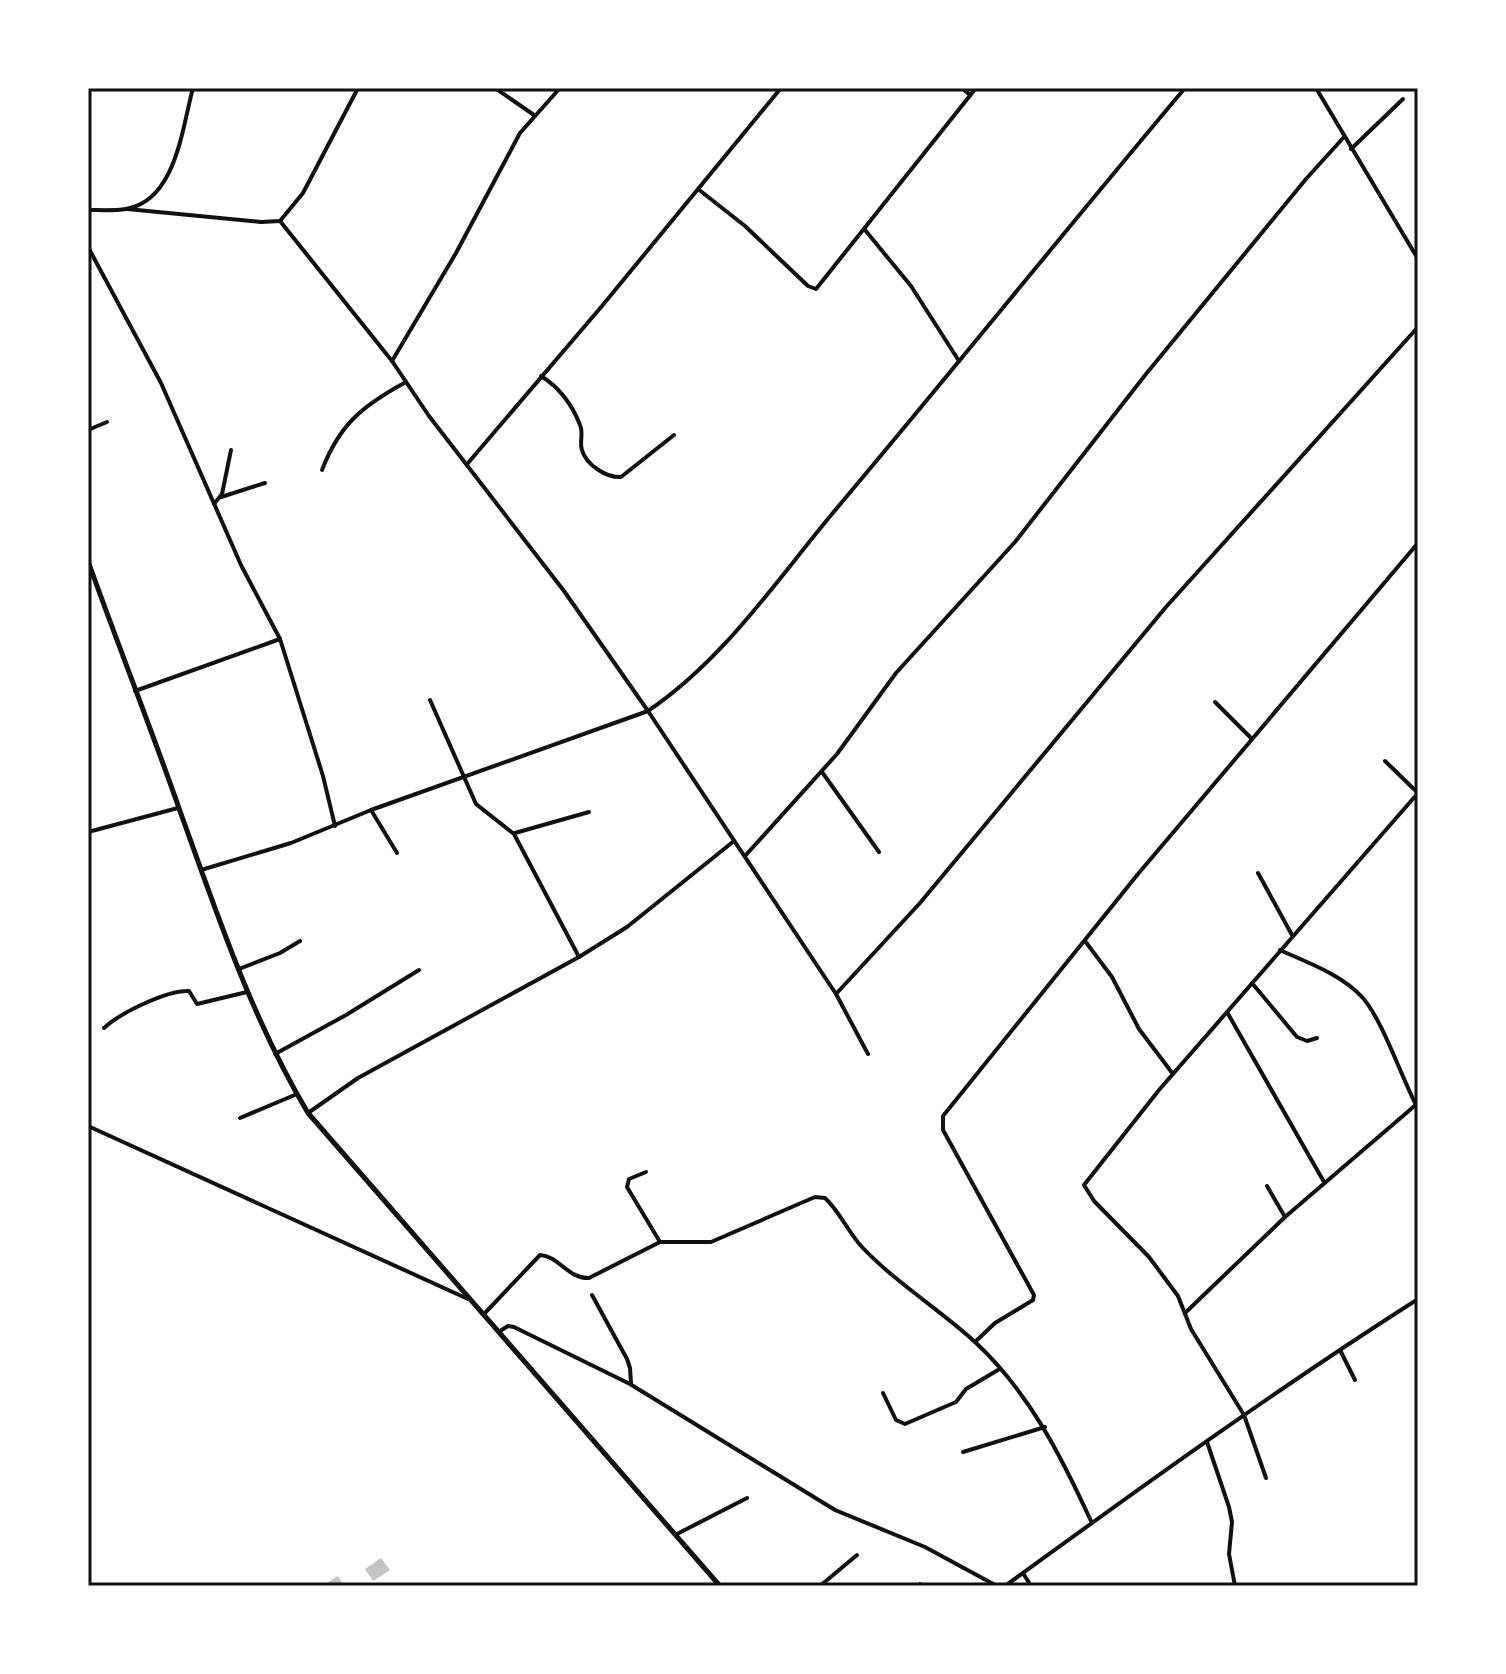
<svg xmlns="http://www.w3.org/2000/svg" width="1506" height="1674" font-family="'Asap Condensed',sans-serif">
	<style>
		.building { fill: #c4c4c4 }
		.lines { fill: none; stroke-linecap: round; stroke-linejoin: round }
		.minor { stroke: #111; stroke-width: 4 }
		.tertiary { stroke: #111; stroke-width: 5 }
		.neatline { fill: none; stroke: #111; stroke-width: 3 }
	</style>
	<rect width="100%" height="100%" fill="#fff"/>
	<g class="building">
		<path d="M381,1558l9,12 -17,11 -8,-12z"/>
		<path d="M338,1576l6,10h-22z"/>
	</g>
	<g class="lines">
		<g class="minor">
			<path d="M495,88l39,27"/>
			<path d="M962,88l8,7"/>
			<path d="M1316,88l102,171"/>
			<path d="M1351,149l52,-50"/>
			<path d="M698,189l47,37 63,60 8,3 160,-201"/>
			<path d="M127,209l134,13 19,-1 23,-28 55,-105"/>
			<path d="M88,210c12,0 26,1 38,-1 50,-8 56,-81 67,-121"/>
			<path d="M280,221l112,140 37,55 135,175 84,120c77,-52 130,-133 189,-203 117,-139 231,-281 348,-420"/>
			<path d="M865,230l46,56 48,75"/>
			<path d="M88,247l73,136 80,182 39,74 43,137 12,50"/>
			<path d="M392,361l64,-108 64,-120 40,-45"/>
			<path d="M541,376c19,12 31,28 39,49 4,9 -1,16 2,25 4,15 25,28 39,27l53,-42"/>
			<path d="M88,430l19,-8"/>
			<path d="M468,463l134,-157 179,-218"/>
			<path d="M322,470c18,-47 42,-65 84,-88"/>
			<path d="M221,497l44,-14"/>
			<path d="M214,504l8,-10 9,-44"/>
			<path d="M135,691l145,-52"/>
			<path d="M430,700l46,104 38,30 65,123"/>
			<path d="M1215,702l36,36"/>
			<path d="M1385,761l33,32"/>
			<path d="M822,772l57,80"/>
			<path d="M371,810l26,43"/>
			<path d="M88,832l90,-24"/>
			<path d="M515,833l74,-21"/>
			<path d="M745,856l92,-102 59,-81 119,-131 131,-168 160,-195 38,-42"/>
			<path d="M201,870l90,-27 80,-33 277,-99 188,283 32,60"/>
			<path d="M1258,873l34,62"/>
			<path d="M1085,941l27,36 27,52 34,45"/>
			<path d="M1280,950c28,13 61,24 82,47 20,22 39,79 54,108"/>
			<path d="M239,969l41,-16 20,-12"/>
			<path d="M1252,983l45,54 10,4 10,-3"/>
			<path d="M836,994l84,-91 246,-296 252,-280"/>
			<path d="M1227,1012l97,170"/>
			<path d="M104,1028c16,-15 63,-38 85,-37l8,13 50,-12"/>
			<path d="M275,1054l71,-39 73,-45"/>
			<path d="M308,1113l50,-35 221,-121 48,-30 107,-86"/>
			<path d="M240,1118l57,-24"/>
			<path d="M88,1126l380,173"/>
			<path d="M646,1172l-17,7 -2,8 33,55"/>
			<path d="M1267,1186l18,31"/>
			<path d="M592,1295l35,64 3,9 1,15"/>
			<path d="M1185,1313l100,-96 133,-114"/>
			<path d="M484,1314l56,-59c19,1 28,24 49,23l71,-36h51l104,-45 10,1c15,14 23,34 37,49 34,36 77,62 113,95 54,50 86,114 116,179"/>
			<path d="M500,1331l8,-5 6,1 116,57 205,126 90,37 72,39"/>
			<path d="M975,1342l20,-19 38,-23 1,-5 -91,-165v-14l195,-242 280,-331"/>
			<path d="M1340,1350l15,30"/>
			<path d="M883,1393l13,27 9,4 51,-22 10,-13 32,-19"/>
			<path d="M1207,1442l22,65 3,15 -3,32 6,32"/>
			<path d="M963,1452l82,-25"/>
			<path d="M1266,1478l-22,-63 -53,-86 -13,-33 -29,-39 -55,-56 -10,-16 75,-95 259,-297"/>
			<path d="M677,1534l70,-36"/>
			<path d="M1023,1573l8,13"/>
			<path d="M920,1584l2,2"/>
			<path d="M820,1586l37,-31"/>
			<path d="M1005,1586c136,-99 272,-197 413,-287"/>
		</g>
		<path class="tertiary" d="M88,561c30,84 63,167 92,250 37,103 72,208 128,302l412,473"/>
	</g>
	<rect width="1506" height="1674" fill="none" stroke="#ffffff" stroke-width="180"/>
	<rect x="90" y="90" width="1326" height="1494" class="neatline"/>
</svg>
